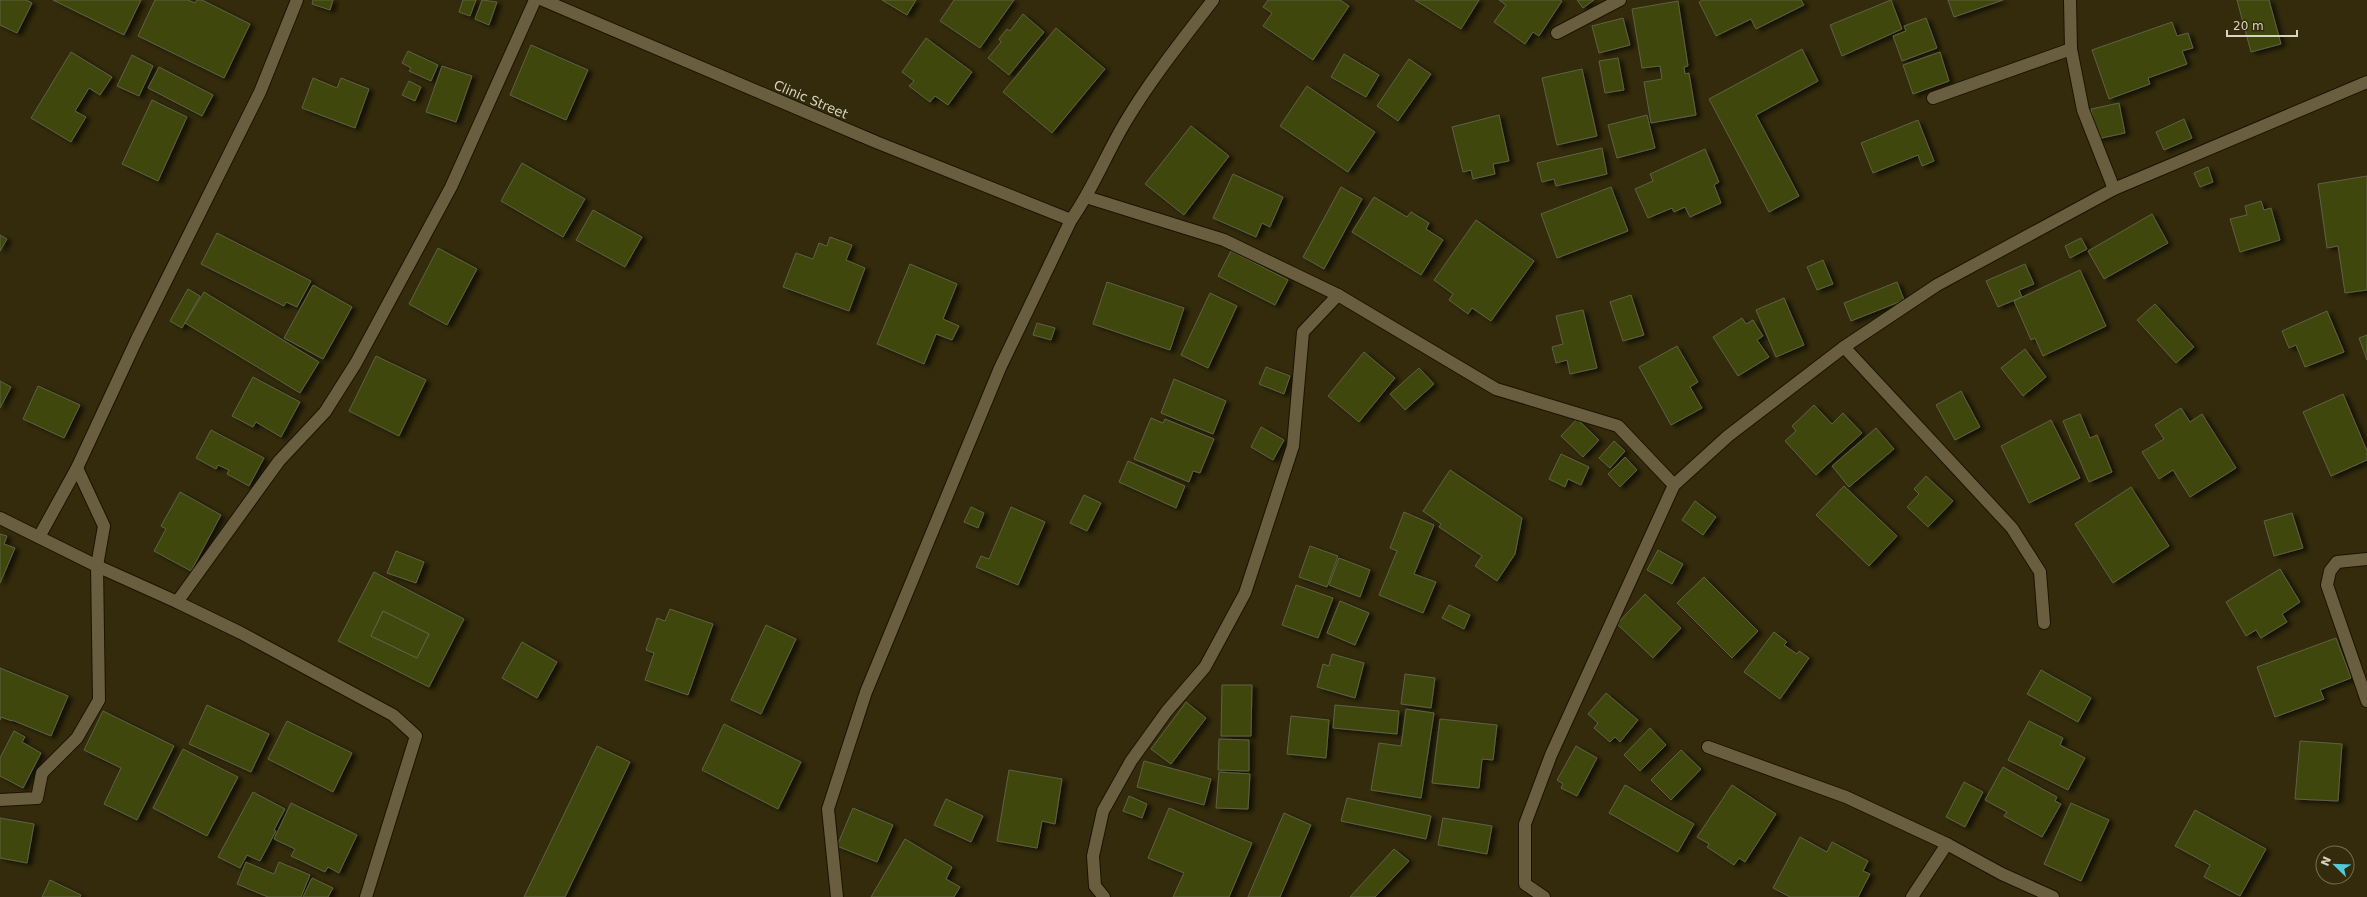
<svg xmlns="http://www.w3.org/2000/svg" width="2367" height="897" font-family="'DejaVu Sans',sans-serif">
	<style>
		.building { fill: #40470e; stroke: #5d6243; fill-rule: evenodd; filter: url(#shadow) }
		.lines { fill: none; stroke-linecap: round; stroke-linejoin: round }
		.street-casing { stroke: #1b1300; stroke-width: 14 }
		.street { stroke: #695f40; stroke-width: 12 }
		.labels { text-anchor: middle; stroke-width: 3; stroke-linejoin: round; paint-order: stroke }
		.street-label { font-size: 13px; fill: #d8d3c2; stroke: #342b0c }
	</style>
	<defs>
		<filter id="shadow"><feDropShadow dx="4.5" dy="2.5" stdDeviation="2" flood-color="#0009"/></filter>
	</defs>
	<rect width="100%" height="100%" fill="#342b0c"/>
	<g class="building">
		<path d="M0,0h26l6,3 -15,30 -17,-8z"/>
		<path d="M53,0h88l-17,35z"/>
		<path d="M155,0h33l7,3 2,-3h5l48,24 -26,54 -86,-42z"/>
		<path d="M313,0h20l-3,10 -18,-6z"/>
		<path d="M463,0h13l-6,16 -11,-4z"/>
		<path d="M482,0l15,2 -8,23 -14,-6z"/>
		<path d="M882,0h34l-9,15z"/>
		<path d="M954,0h60l-34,48 -40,-27z"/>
		<path d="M1268,0h72l9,6 -36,54 -50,-34 9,-13 -9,-6z"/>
		<path d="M1415,0h64l-18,29z"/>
		<path d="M1499,0h61l2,1 -23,35 -6,-4 -8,12 -31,-22 12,-17z"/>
		<path d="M1577,0h17l-11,8z"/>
		<path d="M1703,0h98l3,5 -48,24 -5,-10 -35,17 -17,-34z"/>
		<path d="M1891,0l11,29 -60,27 -12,-31z"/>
		<path d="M1948,0h55l-49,17z"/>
		<path d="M2237,0h32l12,44 -30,8z"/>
		<path d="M1678,1l10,65 -4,1 1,7 4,-1 7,42 -45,8 -7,-41 18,-3 -2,-13 -18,2 -10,-59z"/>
		<path d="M1023,14l21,18 -35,43 -21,-17 13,-16 -2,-3 8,-10 3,2z"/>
		<path d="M1623,18l7,27 -31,8 -7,-27z"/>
		<path d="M1926,18l11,30 -35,13 -9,-25 13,-5 -2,-5z"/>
		<path d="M2172,22l5,14 11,-3 5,15 -11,3 5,13 -39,14 2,6 -41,15 -17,-49z"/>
		<path d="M1056,28l49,41 -53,64 -49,-41z"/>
		<path d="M926,38l46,34 -24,33 -13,-9 -5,6 -21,-16 5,-5 -12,-9z"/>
		<path d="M531,45l57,25 -22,50 -56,-25z"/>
		<path d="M1802,49l16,32 -62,34 43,81 -30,16 -60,-113z"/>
		<path d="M408,51l30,14 -7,16 -22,-10 2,-3 -9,-5z"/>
		<path d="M71,52l41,25 -12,18 -11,-7 -14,23 11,6 -15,25 -40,-24z"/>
		<path d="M1940,52l9,29 -36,13 -10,-29z"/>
		<path d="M1344,54l35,21 -13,22 -35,-20z"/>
		<path d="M132,55l21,11 -14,30 -22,-10z"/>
		<path d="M1618,58l6,32 -19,3 -6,-32z"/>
		<path d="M1409,59l22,15 -33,47 -21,-15z"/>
		<path d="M442,66l30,10 -16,46 -30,-10z"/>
		<path d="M159,67l54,28 -11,21 -54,-28z"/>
		<path d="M1582,69l15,67 -40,9 -15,-67z"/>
		<path d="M313,78l24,10 4,-10 28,11 -14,39 -53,-20z"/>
		<path d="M409,81l12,6 -6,14 -13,-6z"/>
		<path d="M1307,86l68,46 -27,40 -68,-46z"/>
		<path d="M152,100l35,17 -29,64 -36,-17z"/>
		<path d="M2119,103l6,30 -28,6 -6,-30z"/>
		<path d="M1499,115l10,46 -16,3 2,10 -22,5 -2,-9 -8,2 -11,-45z"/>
		<path d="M1647,115l8,33 -38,10 -9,-33z"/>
		<path d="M2184,119l8,19 -28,12 -8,-18z"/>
		<path d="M1918,120l16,41 -12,5 -4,-11 -45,18 -12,-30z"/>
		<path d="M1191,126l38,30 -45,59 -39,-31z"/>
		<path d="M1602,148l5,26 -51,12 -2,-7 -12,3 -5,-19z"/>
		<path d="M1705,149l14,33 -5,3 7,18 -31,14 -5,-10 -11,5 -2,-4 -24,10 -13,-29 18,-8 -3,-7z"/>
		<path d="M522,163l63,36 -22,38 -62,-36z"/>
		<path d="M2208,167l5,15 -13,5 -6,-14z"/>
		<path d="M1233,174l50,23 -13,30 -8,-4 -6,14 -43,-19z"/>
		<path d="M2367,176v114l-22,3 -7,-47 -11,2 -9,-64z"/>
		<path d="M1341,187l21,12 -38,70 -21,-12z"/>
		<path d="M1611,187l17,44 -71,27 -16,-44z"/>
		<path d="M1374,197l33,20 4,-5 18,11 -3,6 17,11 -22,35 -69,-43z"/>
		<path d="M2261,201l3,9 7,-2 9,32 -40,12 -10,-33 17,-4 -2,-9z"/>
		<path d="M593,210l49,27 -17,30 -49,-27z"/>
		<path d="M2152,214l16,29 -64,36 -16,-28z"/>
		<path d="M1476,220l58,41 -43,60 -19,-13 -4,6 -19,-14 4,-6 -19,-14z"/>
		<path d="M217,233l94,48 -14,26 -11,-5 -2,4 -83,-42z"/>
		<path d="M0,235l7,4 -7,12z"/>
		<path d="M830,237l22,8 -6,15 19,8 -16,43 -66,-24 13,-34 17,6 6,-16 8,3z"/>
		<path d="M2081,238l6,11 -17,9 -5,-12z"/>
		<path d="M438,248l39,21 -30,56 -38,-21z"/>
		<path d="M1231,251l57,29 -13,25 -57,-29z"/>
		<path d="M1823,260l10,24 -16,6 -10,-23z"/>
		<path d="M910,264l47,20 -14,35 16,7 -7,14 -16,-6 -12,30 -47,-20z"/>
		<path d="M2025,264l9,20 -15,6 3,7 -24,10 -12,-26z"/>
		<path d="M2080,270l26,56 -63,30 -8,-18 -4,2 -17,-39z"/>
		<path d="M1107,282l77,26 -14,42 -77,-26z"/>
		<path d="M1897,282l7,18 -53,21 -7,-18z"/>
		<path d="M313,285l39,22 -29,52 -39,-21z"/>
		<path d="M188,289l12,7 -18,32 -12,-7z"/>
		<path d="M204,292l115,70 -19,31 -115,-70z"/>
		<path d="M1210,293l27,13 -29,62 -27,-13z"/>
		<path d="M1631,295l13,40 -21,6 -13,-39z"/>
		<path d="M1784,298l20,47 -28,12 -20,-47z"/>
		<path d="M2155,304l39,43 -18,16 -39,-43z"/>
		<path d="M1583,310l14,58 -27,6 -3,-14 -11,3 -4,-16 11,-3 -7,-28z"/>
		<path d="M2327,311l17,41 -39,15 -9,-22 -7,3 -7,-17z"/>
		<path d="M1742,318l4,6 7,-4 10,16 -6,4 12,17 -31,19 -25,-39z"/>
		<path d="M1037,323l18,5 -4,12 -18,-5z"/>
		<path d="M2367,335v25l-8,-22z"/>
		<path d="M1677,346l21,36 -8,5 12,21 -31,17 -32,-58z"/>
		<path d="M2025,349l21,28 -23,19 -22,-28z"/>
		<path d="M1364,352l31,26 -36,44 -31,-26z"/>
		<path d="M376,356l50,24 -27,56 -50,-25z"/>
		<path d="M1266,367l24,9 -6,18 -25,-10z"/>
		<path d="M1419,368l15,16 -29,26 -15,-16z"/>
		<path d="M253,377l47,25 -19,35 -25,-15 -3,5 -21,-11z"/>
		<path d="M1174,379l52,22 -13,33 -52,-21z"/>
		<path d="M0,381l11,6 -11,21z"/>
		<path d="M38,386l42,19 -16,33 -41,-19z"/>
		<path d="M1961,391l19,36 -25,13 -19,-35z"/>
		<path d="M2343,394l24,57v9l-36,16 -28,-64z"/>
		<path d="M1814,405l18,19 11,-11 19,20 -46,42 -31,-34 11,-10 -4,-5z"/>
		<path d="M2181,408l9,14 12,-8 34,54 -46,29 -17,-27 -14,9 -17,-27 22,-13 -9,-14z"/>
		<path d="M2080,414l10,24 7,-3 15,37 -23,10 -26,-61z"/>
		<path d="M1151,418l12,5 2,-4 49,20 -14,34 -7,-2 -4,11 -55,-23z"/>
		<path d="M1577,419l22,21 -16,17 -22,-21z"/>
		<path d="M2051,420l29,58 -51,25 -28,-57z"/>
		<path d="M1261,427l23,13 -11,20 -22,-13z"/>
		<path d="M1876,428l18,21 -45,38 -17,-21z"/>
		<path d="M211,430l53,28 -15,28 -22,-12 2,-4 -11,-5 -2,4 -20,-11z"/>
		<path d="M1614,441l11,10 -15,17 -11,-10z"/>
		<path d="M1561,454l28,13 -8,18 -13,-6 -3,8 -16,-8z"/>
		<path d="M1625,457l12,13 -17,17 -12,-13z"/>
		<path d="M1128,461l57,25 -9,22 -57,-26z"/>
		<path d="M1450,470l72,48 -7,36 -18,27 -22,-15 7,-10 -43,-29 2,-3 -18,-13z"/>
		<path d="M1926,476l27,25 -25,26 -21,-20 12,-13 -5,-5z"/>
		<path d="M1844,486l53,50 -28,30 -53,-51z"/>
		<path d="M2131,487l38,59 -56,37 -38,-59z"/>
		<path d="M180,492l41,23 -30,56 -37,-20 12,-22 -5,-3z"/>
		<path d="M1084,495l17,8 -14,28 -17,-8z"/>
		<path d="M1695,501l21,16 -13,18 -21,-15z"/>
		<path d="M971,507l13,6 -6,15 -14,-6z"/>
		<path d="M1011,507l34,15 -27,63 -42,-18 5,-11 8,3z"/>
		<path d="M1404,512l30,13 -20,49 22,8 -13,31 -44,-18 18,-44 -7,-3z"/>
		<path d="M2292,513l11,35 -29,8 -10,-35z"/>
		<path d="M0,534l7,2 -3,8 11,4 -15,35z"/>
		<path d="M1310,546l28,10 -11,31 -28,-10z"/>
		<path d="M1658,550l25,14 -11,20 -25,-14z"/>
		<path d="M396,551l28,11 -8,21 -29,-10z"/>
		<path d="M1339,558l31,12 -10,27 -31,-12z"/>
		<path d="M2280,569l20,33 -18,12 5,8 -26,16 -5,-8 -10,6 -20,-34z"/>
		<path d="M374,572l90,47 -35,68 -91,-46zM383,611l46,23 -12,24 -46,-22z"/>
		<path d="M1704,577l54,54 -26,27 -55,-55z"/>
		<path d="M1296,585l37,13 -15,40 -36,-13z"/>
		<path d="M1645,594l36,34 -28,30 -36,-34z"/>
		<path d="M1340,601l29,12 -14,32 -28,-12z"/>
		<path d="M1449,605l21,10 -6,14 -22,-11z"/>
		<path d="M670,609l43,15 -25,71 -43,-15 9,-27 -8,-3 11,-32 8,3z"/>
		<path d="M383,611l46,23 -12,24 -46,-22z"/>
		<path d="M766,625l30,14 -35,75 -30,-14z"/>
		<path d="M1774,632l13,10 -3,3 13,9 2,-3 10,7 -29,41 -36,-27z"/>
		<path d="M2336,638l15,40 -31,12 4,9 -49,18 -18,-50z"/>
		<path d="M522,642l35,20 -20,36 -35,-20z"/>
		<path d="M1332,654l32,9 -9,35 -38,-11 6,-23 6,2z"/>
		<path d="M0,668l68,28 -17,40 -39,-16v1l-11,-4 -1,3z"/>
		<path d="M2041,670l50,28 -13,24 -51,-28z"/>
		<path d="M1405,674l30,4 -4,30 -30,-4z"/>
		<path d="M1222,685h30l-1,51h-30z"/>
		<path d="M1606,693l32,27 -18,22 -5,-5 -5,5 -16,-14 4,-5 -10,-9z"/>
		<path d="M1186,702l20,16 -35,46 -20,-15z"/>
		<path d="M207,705l62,29 -18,38 -62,-28z"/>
		<path d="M1335,705l64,6 -2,23 -64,-6z"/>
		<path d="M1406,709l28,4 -13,85 -50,-8 8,-47 22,3z"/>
		<path d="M103,711l71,35 -37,74 -33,-16 17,-36 -37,-18z"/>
		<path d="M1291,716l38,4 -3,38 -39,-4z"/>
		<path d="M1440,719l57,6 -4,35 -11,-1 -3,29 -47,-5z"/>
		<path d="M287,721l65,32 -19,39 -65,-33z"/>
		<path d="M2029,721l34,17 -3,7 25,13 -17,32 -60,-30z"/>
		<path d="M724,724l77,38 -23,47 -76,-39z"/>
		<path d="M1650,728l16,17 -26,26 -16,-16z"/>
		<path d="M14,731l11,6 -3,5 19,11 -18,35 -23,-12v-18z"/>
		<path d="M1219,739l30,1v31l-31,-1z"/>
		<path d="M2300,741l42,3 -4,57 -43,-2z"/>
		<path d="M597,746l33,16 -65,135h-41z"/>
		<path d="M1576,746l21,12 -20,38 -16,-8 2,-4 -6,-4z"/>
		<path d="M183,749l55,28 -31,59 -54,-28z"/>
		<path d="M1681,750l20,19 -30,31 -20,-20z"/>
		<path d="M1144,761l67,18 -7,26 -67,-18z"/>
		<path d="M2003,767l54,30 -2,4 6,3 -19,33 -38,-21 3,-4 -22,-12z"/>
		<path d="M1009,770l53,9 -7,45 -13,-3 -5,27 -40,-7z"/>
		<path d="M1219,772l31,2 -2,35 -32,-1z"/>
		<path d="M1964,782l19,10 -18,35 -19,-10z"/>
		<path d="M1625,785l69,39 -16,28 -69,-39z"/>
		<path d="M1732,785l44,29 -31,48 -6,-4 -5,7 -27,-18 2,-3 -12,-7z"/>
		<path d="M253,792l32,17 -11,21 2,1 -16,30 -13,-6 -7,13 -22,-11z"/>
		<path d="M1129,796l18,8 -5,14 -19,-7z"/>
		<path d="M1347,798l84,18 -5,23 -85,-18z"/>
		<path d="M946,799l37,17 -12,26 -37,-17z"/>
		<path d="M291,803l66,32 -18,38 -11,-6 -3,5 -34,-16 4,-7 -21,-10z"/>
		<path d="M2071,803l38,17 -28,61 -37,-17z"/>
		<path d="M853,808l40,17 -16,37 -40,-16z"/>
		<path d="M1169,808l83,35 -23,54h-56l11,-24 -36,-15z"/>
		<path d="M2195,810l71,39 -26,47 -36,-19 6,-12 -35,-19z"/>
		<path d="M1284,813l27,12 -31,72h-32z"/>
		<path d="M0,818l34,6 -7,39 -27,-5z"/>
		<path d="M1443,818l49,8 -5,28 -49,-9z"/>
		<path d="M1800,837l27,15 5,-10 36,19 -5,10 7,3 -12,23h-68l-17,-9z"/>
		<path d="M905,839l47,28 -6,12 14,8 -6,10h-83z"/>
		<path d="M1394,849l15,12 -34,36h-25z"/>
		<path d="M246,862l28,12 5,-12 31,13 -9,22h-33l-31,-13z"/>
		<path d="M312,878l21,10 -5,9h-25z"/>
		<path d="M50,880l31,15 -1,2h-38z"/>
	</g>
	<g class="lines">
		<g class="street-casing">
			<g id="street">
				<path d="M543,0l333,142 195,78"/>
				<path d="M2070,0l1,49 12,61 31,79"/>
				<path d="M1557,33l63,-33"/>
				<path d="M1933,98l138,-49"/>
				<path d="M1086,197l138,43 114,55"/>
				<path d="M1844,347l168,181 28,44 4,51"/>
				<path d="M0,518l97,48 80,36 64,31 152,82 23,21 -50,161"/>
				<path d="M39,537l38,-69 60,-129 123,-247 37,-92"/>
				<path d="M2367,559l-30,3 -7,9 -3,14 40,116"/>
				<path d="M177,602l102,-141 46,-49 31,-49 95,-176 84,-187"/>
				<path d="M1708,747l138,50 101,47"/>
				<path d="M0,800l37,-2 5,-25 35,-35 22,-38 -2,-134 7,-40 -27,-58"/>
				<path d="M837,897l-9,-88 38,-117 134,-324 71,-148c22,-31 35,-66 55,-99 25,-42 57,-82 87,-121"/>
				<path d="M1104,897l-9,-11 -2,-30 10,-45 28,-50 36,-50 38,-44 40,-74 48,-147 10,-114 35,-37 158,94 122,37 56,59"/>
				<path d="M1544,897l-19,-13v-60l26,-69 123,-270 54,-49 116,-89 93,-62 177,-96 253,-107"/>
				<path d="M1912,897l35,-53 55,30 51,23"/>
			</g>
		</g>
		<use href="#street" class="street"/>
	</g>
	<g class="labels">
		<g class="street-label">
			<text transform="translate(811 99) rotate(23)" y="5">Clinic Street</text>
		</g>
	</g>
	<g transform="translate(2335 865) rotate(293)"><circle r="19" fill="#342b0c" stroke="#766e55"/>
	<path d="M0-3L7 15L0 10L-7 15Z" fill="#53cadc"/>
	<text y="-6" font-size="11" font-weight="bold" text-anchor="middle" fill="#d8d3c2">N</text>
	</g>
	<path d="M2227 30v6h70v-6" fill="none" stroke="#d8d3c2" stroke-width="2"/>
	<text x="2233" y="30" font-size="12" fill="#d8d3c2" stroke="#342b0c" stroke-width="3" paint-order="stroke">20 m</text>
</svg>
